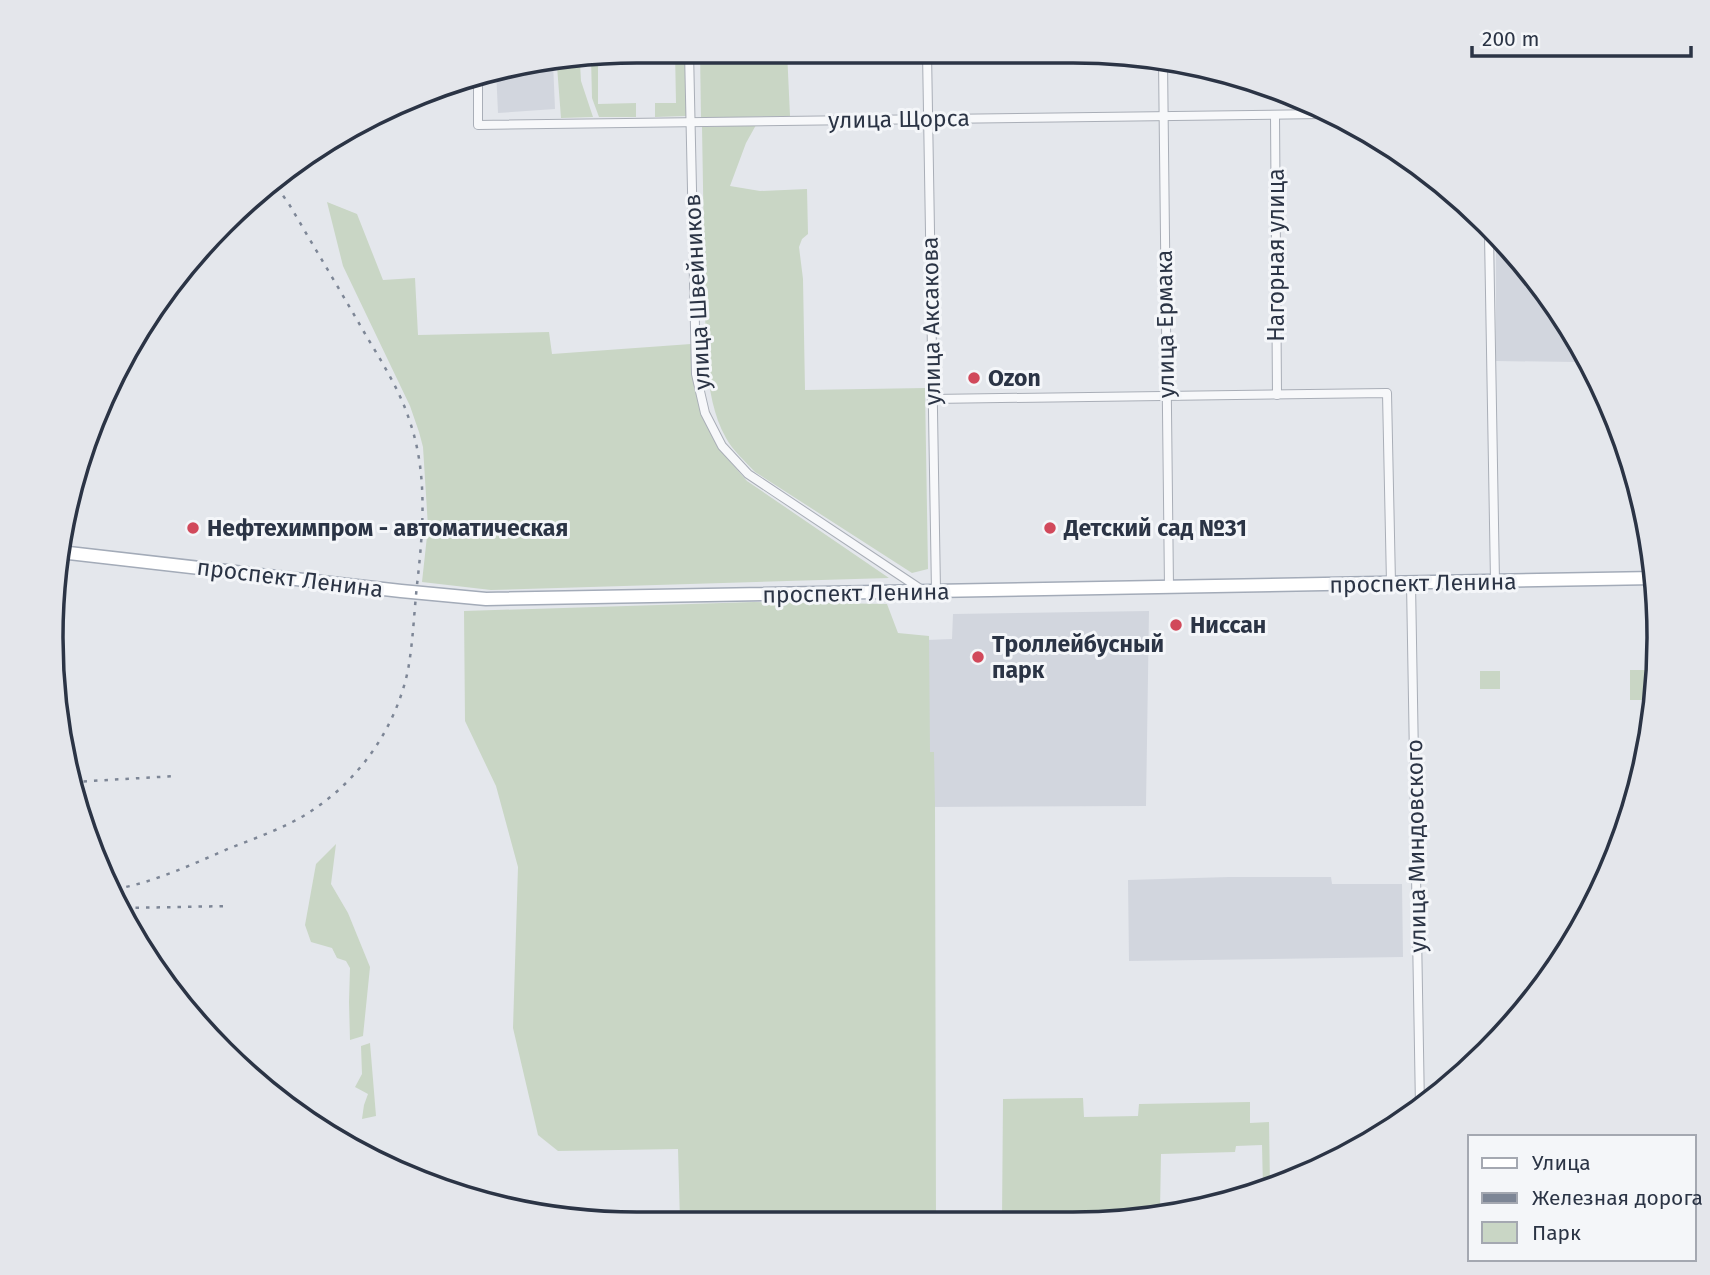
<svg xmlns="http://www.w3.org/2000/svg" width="1710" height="1275" font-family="'Fira Sans',sans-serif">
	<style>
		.built { fill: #d2d6de }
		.green { fill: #c9d6c5 }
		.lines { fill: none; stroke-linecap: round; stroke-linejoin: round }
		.street-casing { stroke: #a9aeb7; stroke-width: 10 }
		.primary-casing { stroke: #a3abb8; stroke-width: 15 }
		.street { stroke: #f7f8fa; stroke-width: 8 }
		.primary { stroke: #fff; stroke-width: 12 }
		.rail { stroke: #7d8696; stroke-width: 2.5; stroke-dasharray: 3.5 7; stroke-linecap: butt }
		.poi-dot { fill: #d1495b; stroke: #f4f6f9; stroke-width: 2.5 }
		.labels { text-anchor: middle; stroke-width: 6; stroke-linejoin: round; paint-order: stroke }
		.street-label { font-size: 23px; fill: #2b3445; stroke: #f4f6f9 }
		.poi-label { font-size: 23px; font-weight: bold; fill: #2b3445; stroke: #f4f6f9; text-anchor: start }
		.rim { fill: none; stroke: #2b3445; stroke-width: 3.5 }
	</style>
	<rect width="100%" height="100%" fill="#e4e7ec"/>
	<g class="built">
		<path d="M553,62l2,47 -57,4 -2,-44z"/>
		<path d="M1496,241l42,40 52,83v2h-13l-1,-4 -80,-1z"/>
		<path d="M1149,611l-3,195 -217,1 -3,-167 26,-1 1,-25z"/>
		<path d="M1229,877h102l1,7h70l1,73 -274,4 -1,-81z"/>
	</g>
	<g class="green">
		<path d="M675,51h11v65l-31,1v-14h21z"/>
		<path d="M700,51h87l3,65 -89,2z"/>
		<path d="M598,56v48l38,-1v14h-37l-7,-19 -1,-41z"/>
		<path d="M575,59l5,4 1,18 12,36 -32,1 -4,-52 6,-5z"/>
		<path d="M756,125l-10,18 -16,43 30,5 47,-2 1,45 -6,5 -3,8 4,32 2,111 120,-2 3,181 -16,4 -157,-101c-10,-11 -22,-21 -29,-34 -13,-23 -16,-48 -20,-74l-4,-237z"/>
		<path d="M327,202l30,12 26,66 32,-2 3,57 131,-3 3,22 139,-10 4,47 13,37 18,29 21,24 142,97 -398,12 -69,-8 6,-55 -5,-80 -4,-15 -9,-26 -67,-140z"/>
		<path d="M754,602l133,2 11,29 31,3 1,116h4l1,53 1,416 -256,1 -2,-73 -120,2 -20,-16 -25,-107 5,-161 -22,-81 -31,-65 -1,-110z"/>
		<rect x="1630" y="670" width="18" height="30"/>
		<rect x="1480" y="671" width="20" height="18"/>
		<path d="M336,844l-5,40 17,29 22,54 -7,69 -13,4 -1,-38 1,-34 -4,-7 -9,-3 -5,-10 -21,-6 -6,-17 11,-61z"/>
		<path d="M370,1043l6,73 -14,3 2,-14 4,-11 -13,-7 7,-13 -1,-28z"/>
		<path d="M1083,1098l1,19 54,-1 1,-12 111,-2v21l19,-1 1,65 -7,2 -1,-44 -26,1 -1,6 -74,2 -1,56h21v-9l14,-1v7l-46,12 -147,1 1,-121z"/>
	</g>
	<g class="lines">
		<g class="street-casing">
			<g id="street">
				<path d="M689,51l7,323 9,39 17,33 26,28 174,116"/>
				<path d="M927,52l9,539"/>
				<path d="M1163,61l6,526"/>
				<path d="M478,74v51l843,-11"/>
				<path d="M1275,115l2,280"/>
				<path d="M1489,235l6,346"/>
				<path d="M932,399l455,-6 4,190"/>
				<path d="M1411,583l9,525"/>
			</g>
		</g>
		<g class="primary-casing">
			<path id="primary" d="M60,552l341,39 85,8 1169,-21"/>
		</g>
		<use href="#street" class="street"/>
		<use href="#primary" class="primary"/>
		<g class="rail">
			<path d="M73,782l103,-6"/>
			<path d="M116,889c39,-7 77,-25 114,-41 23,-9 46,-17 68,-29 56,-31 97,-87 110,-149 5,-28 6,-57 9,-85 6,-54 11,-110 -7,-163 -10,-32 -29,-61 -46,-90 -24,-42 -50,-85 -75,-128l-15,-21"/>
			<path d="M125,908l105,-2"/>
		</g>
	</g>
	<g class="poi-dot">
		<circle cx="974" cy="378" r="7"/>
		<circle cx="193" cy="528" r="7"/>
		<circle cx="1050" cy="528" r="7"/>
		<circle cx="1176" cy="625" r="7"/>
		<circle cx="978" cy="657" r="7"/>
	</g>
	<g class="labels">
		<g class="street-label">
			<text transform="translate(899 119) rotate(-1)" y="8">улица Щорса</text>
			<text transform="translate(1276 255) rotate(-90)" y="8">Нагорная улица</text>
			<text transform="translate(697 292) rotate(-93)" y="8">улица Швейников</text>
			<text transform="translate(931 321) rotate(-91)" y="8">улица Аксакова</text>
			<text transform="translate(1165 324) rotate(-91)" y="8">улица Ермака</text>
			<text transform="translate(290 578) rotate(7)" y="8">проспект Ленина</text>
			<text transform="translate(1423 583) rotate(-1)" y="8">проспект Ленина</text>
			<text transform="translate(856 593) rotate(-1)" y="8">проспект Ленина</text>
			<text transform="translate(1416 846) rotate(-91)" y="8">улица Миндовского</text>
		</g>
		<g class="poi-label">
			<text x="988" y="386">Ozon</text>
			<text x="207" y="536">Нефтехимпром - автоматическая</text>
			<text x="1064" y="536">Детский сад №31</text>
			<text x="1190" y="633">Ниссан</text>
			<text x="992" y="652">Троллейбусный<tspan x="992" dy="26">парк</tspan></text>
		</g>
	</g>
	<path d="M0 0H1710V1275H0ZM637 63H1073A574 574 0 0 1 1647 637V638A574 574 0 0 1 1073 1212H637A574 574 0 0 1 63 638V637A574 574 0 0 1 637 63Z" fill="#e4e6eb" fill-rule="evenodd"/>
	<path class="rim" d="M637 63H1073A574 574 0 0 1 1647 637V638A574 574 0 0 1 1073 1212H637A574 574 0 0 1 63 638V637A574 574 0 0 1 637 63Z"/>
	<rect x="1468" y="1135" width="228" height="126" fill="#f4f6f9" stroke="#a4a8b1" stroke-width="2"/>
	<rect x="1482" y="1158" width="35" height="10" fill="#ffffff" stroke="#a4a8b1" stroke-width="2"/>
	<text x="1532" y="1170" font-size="21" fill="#2b3445">Улица</text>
	<rect x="1482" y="1193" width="35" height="10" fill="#7d8696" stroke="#a4a8b1" stroke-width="2"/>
	<text x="1532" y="1205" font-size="21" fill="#2b3445">Железная дорога</text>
	<rect x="1482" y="1222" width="35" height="21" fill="#c9d6c5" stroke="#a4a8b1" stroke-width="2"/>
	<text x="1532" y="1240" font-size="21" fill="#2b3445">Парк</text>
	<path d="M1472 46v10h219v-10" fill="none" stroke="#2b3445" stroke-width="3.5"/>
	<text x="1482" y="46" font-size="21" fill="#2b3445" stroke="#f4f6f9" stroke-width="5" paint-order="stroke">200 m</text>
</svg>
